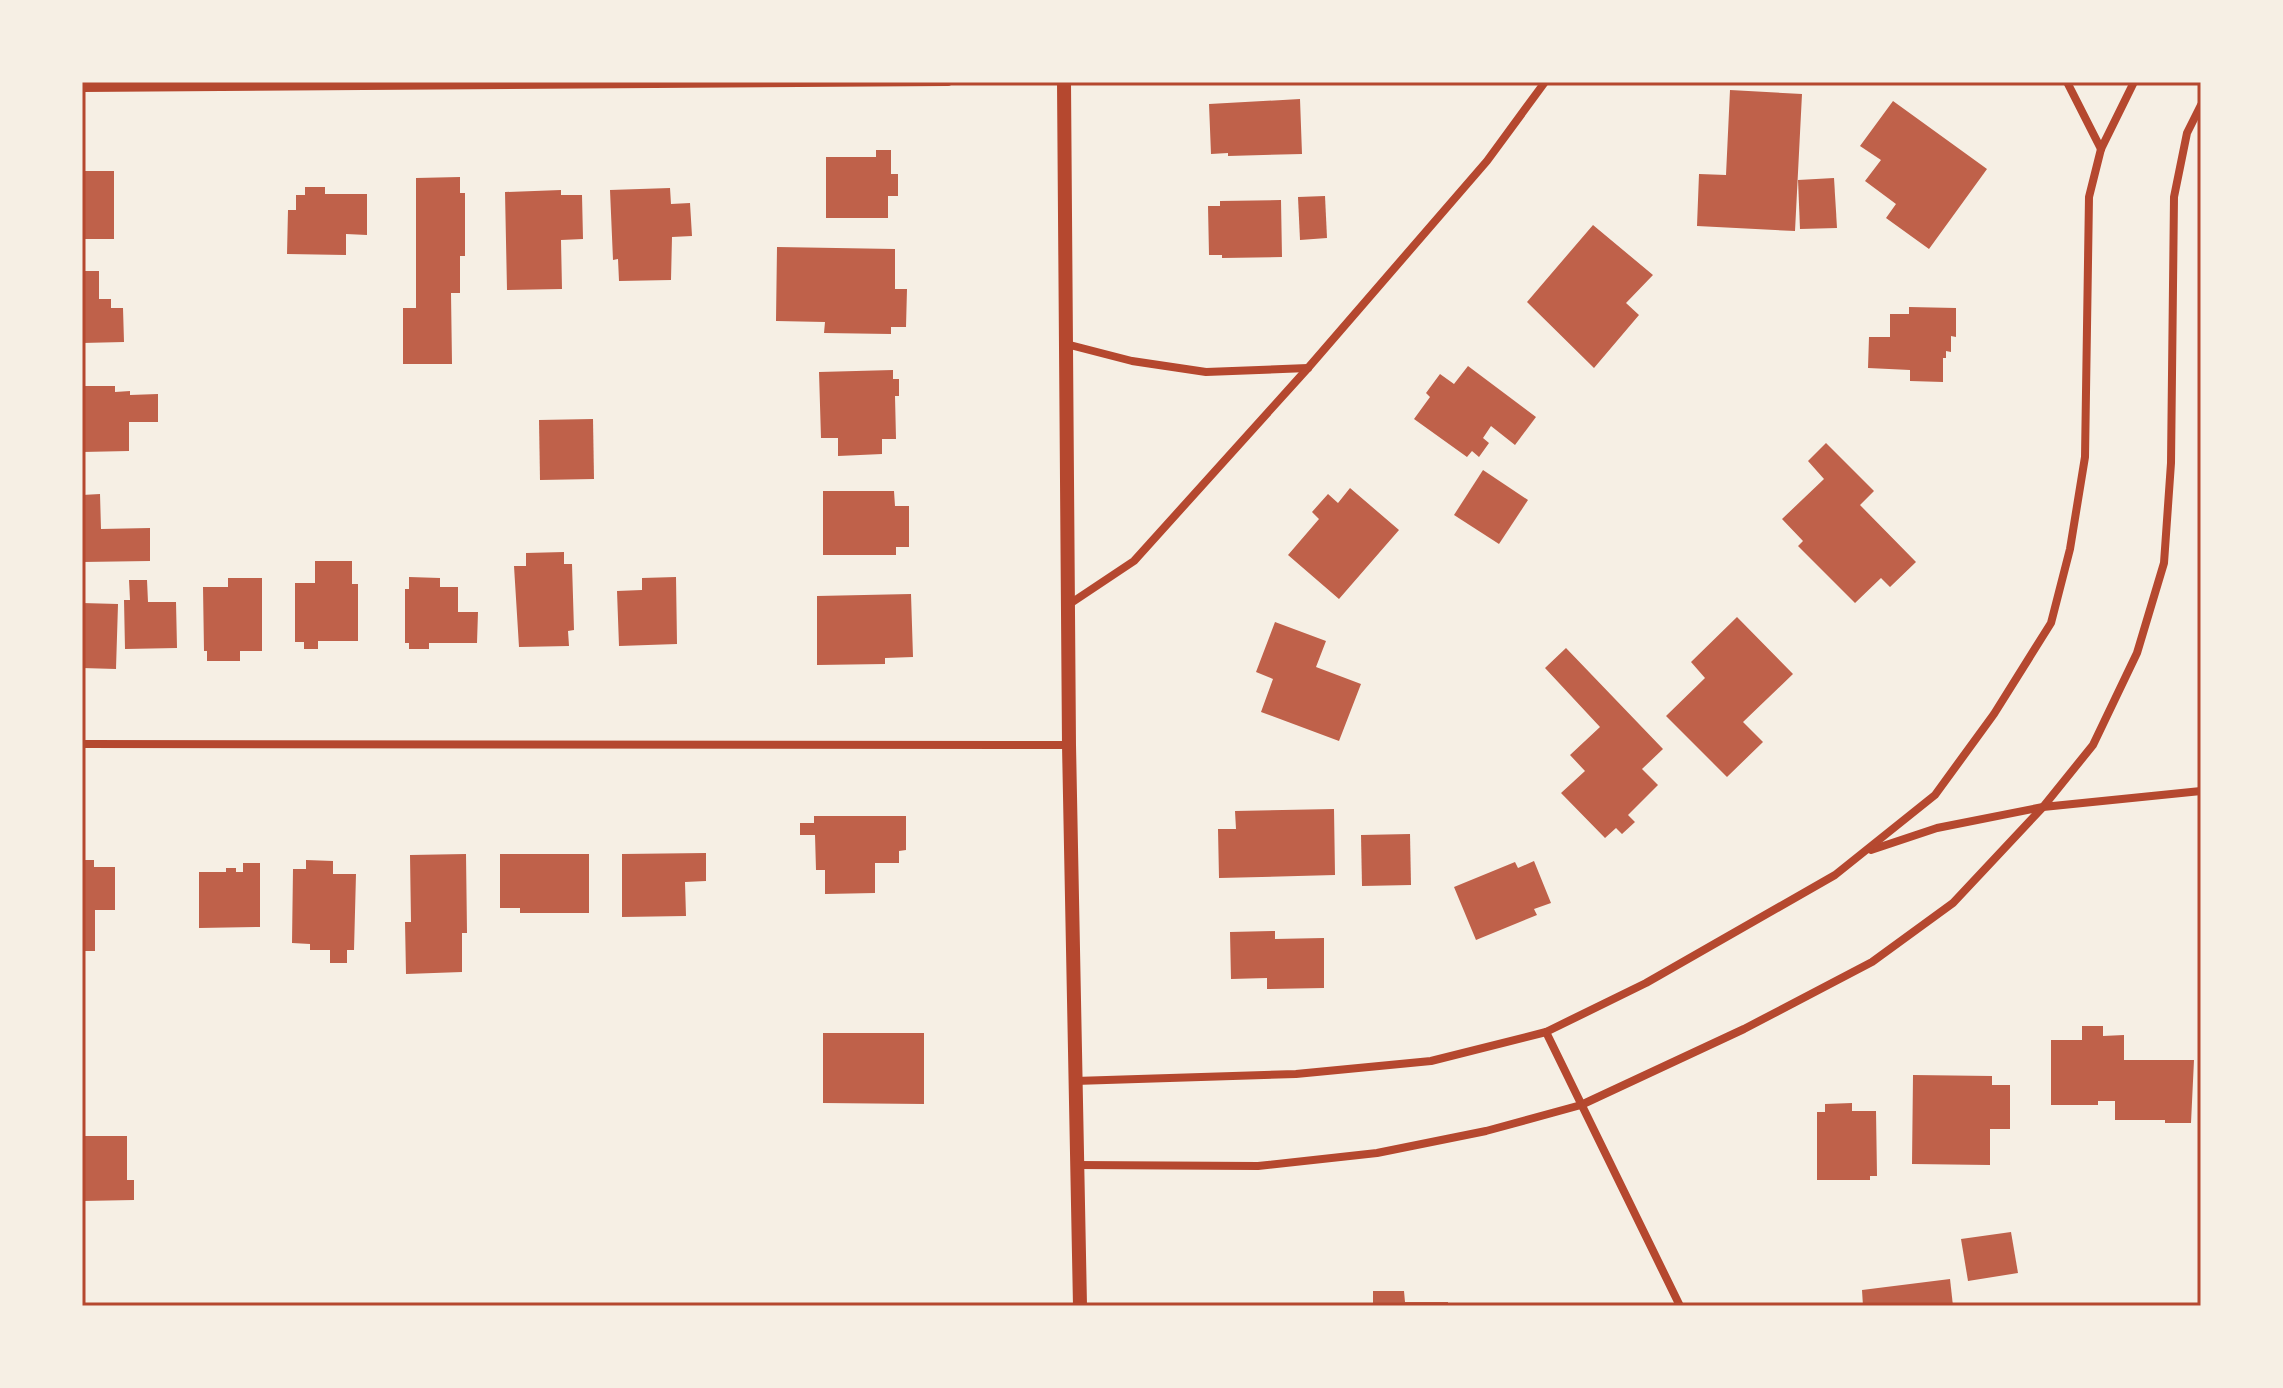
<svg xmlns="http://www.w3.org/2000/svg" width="2283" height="1388" font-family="'Fira Sans Condensed',sans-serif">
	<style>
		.building { fill: #bf614a }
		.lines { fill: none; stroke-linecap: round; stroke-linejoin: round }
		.minor { stroke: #b5482f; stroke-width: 8 }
		.tertiary { stroke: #b5482f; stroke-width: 14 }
		.neatline { fill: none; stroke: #b5482f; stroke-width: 3 }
	</style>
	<rect width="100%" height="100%" fill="#f6efe4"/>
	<g class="building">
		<path d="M1730,90l72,4 -7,137 -98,-5 2,-52 27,1z"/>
		<path d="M1300,99l2,55 -74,2v-3l-17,1 -2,-50z"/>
		<path d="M1893,101l94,68 -58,80 -43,-31 10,-14 -31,-23 16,-21 -21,-14z"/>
		<path d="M876,150h15v24h7v22h-10v22h-62v-61h50z"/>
		<rect x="82" y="171" width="32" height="68"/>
		<path d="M460,177v16h5v63h-5v37h-9l1,71h-49v-56h13v-130z"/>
		<path d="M1834,178l3,50 -37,1 -2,-49z"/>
		<path d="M305,187h20v7h42v41l-21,-1v21l-59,-1 1,-44h8v-15h9z"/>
		<path d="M670,188l1,16 19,-1 2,33 -20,1 -1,43 -52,1 -1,-22 -5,1 -3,-70z"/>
		<path d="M561,190v5h21l1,44 -22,1 1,49 -55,1 -2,-98z"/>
		<path d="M1325,196l2,42 -27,2 -2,-43z"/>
		<path d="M1281,200l1,57 -60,1v-3h-13l-1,-49h12v-5z"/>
		<path d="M1593,225l60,50 -27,28 13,12 -45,53 -67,-66z"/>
		<path d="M777,247l118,2v40h12l-1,38h-15v7l-67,-1 1,-11 -49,-1z"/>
		<path d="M82,271h17v28h12v9h12l1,34 -42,1z"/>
		<path d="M1909,307l47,1v29l-5,-1v16l-5,-1v7h-3v24l-33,-1v-11l-42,-2 1,-31h21v-23h19z"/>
		<path d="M1468,366l68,51 -21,28 -24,-19 -8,12 6,5 -10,14 -7,-6 -5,6 -53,-38 16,-22 -4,-4 14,-19 14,10z"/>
		<path d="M893,370v9h6v17h-4l1,43h-14v15l-44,2v-18h-17l-2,-66z"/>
		<path d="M82,386h33v6l15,-1v4l28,-1v28h-29v29l-47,1z"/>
		<path d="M593,419l1,60 -54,1 -1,-60z"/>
		<path d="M1826,443l48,48 -14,14 56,57 -26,25 -9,-9 -26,25 -57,-57 5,-5 -21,-22 42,-40 -16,-18z"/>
		<path d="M1483,470l45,30 -29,44 -45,-29z"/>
		<path d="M1350,488l49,42 -60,69 -51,-44 31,-36 -7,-7 16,-18 10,9z"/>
		<path d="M823,491h71l1,15h14v41h-13v8h-73z"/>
		<path d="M100,494l1,35 49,-1v33l-68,1v-67z"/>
		<path d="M564,552v12h8l2,66 -6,1 1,15 -50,1 -5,-81h12v-13z"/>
		<path d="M315,561h37v23h6v57h-40v8h-14v-7h-9v-59h20z"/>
		<path d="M409,577l31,1v9h18v25h20l-1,31h-48v6h-20v-6h-4v-54h4z"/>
		<path d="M676,577l1,67 -58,2 -2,-55 25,-1v-12z"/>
		<path d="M228,578h34v73h-22v10h-33v-10h-3l-1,-64h25z"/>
		<path d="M129,580h18l1,22h28l1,46 -52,1 -1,-49h6z"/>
		<path d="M911,594l2,63 -28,1v6l-68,1v-69z"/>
		<path d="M82,603l36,1 -2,65 -34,-1z"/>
		<path d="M1737,617l56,57 -50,48 20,20 -36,35 -61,-61 39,-38 -14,-16z"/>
		<path d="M1275,622l51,19 -10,26 45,17 -22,57 -78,-29 12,-33 -17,-7z"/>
		<path d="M1566,648l97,101 -21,20 16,16 -30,30 7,7 -13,12 -6,-6 -11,10 -44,-45 24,-22 -15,-16 30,-28 -55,-59z"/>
		<path d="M1334,809l1,66 -116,3 -1,-49h18l-1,-18z"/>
		<path d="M814,816h92v34l-7,1v12h-24v30l-50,1v-24h-9l-1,-35h-15v-12h14z"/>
		<path d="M1410,834l1,51 -49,1 -1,-51z"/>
		<path d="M706,853v28l-21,1 1,34 -64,1v-63z"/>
		<path d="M466,854l1,79h-5v39l-56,2 -1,-52h6l-1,-67z"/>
		<path d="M500,854h89v59h-69v-5h-20z"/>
		<path d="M82,860h12v7h21v43h-20v41h-13z"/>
		<path d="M306,860l27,1v13h23l-2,76h-7v13h-17v-13h-20v-6l-18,-1 1,-74h13z"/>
		<path d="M1534,861l17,42 -17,6 3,6 -61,25 -22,-53 61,-25 3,6z"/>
		<path d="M243,863h17v64l-61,1v-56h27v-4h10v4h7z"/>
		<path d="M1275,931v8l49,-1v50l-57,1v-11l-36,1 -1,-47z"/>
		<path d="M2082,1026h21v10l21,-1v25h70l-3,63h-26v-3h-50v-19h-17v4h-47v-65h31z"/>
		<path d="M823,1033h101v71l-101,-1z"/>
		<path d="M1913,1075l79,1v9h18v44h-20v36l-78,-1z"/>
		<path d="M1852,1103v8h24l1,65h-7v4h-53v-68h8v-8z"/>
		<path d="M82,1136h45v44h7v20l-52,1z"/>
		<path d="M2011,1232l7,41 -50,8 -7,-42z"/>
		<path d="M1950,1279l3,27h-90l-1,-16z"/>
		<path d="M1373,1291h31l1,11h43v4h-75z"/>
	</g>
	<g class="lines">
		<g class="minor">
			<path d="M2067,82l34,67"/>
			<path d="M82,88l866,-6"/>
			<path d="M1066,344l66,17 74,11 102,-4"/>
			<path d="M1068,605l66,-44 174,-193 179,-207 58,-79"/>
			<path d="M82,744l987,1"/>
			<path d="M1871,850l66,-22 106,-21 158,-16"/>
			<path d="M1546,1032l134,274"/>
			<path d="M1075,1081l221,-7 135,-13 115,-29 100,-49 189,-108 100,-80 59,-81 57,-91 19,-74 15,-92 4,-260 12,-48 33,-67"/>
			<path d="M1077,1165l181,1 119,-13 109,-22 95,-26 163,-76 128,-67 81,-59 90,-96 50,-62 44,-92 27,-90 7,-100 3,-266 13,-64 14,-28"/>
		</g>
		<path class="tertiary" d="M1064,82l5,663 11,561"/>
	</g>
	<rect width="2283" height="1388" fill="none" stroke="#f6efe4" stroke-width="168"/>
	<rect x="84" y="84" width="2115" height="1220" class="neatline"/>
</svg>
